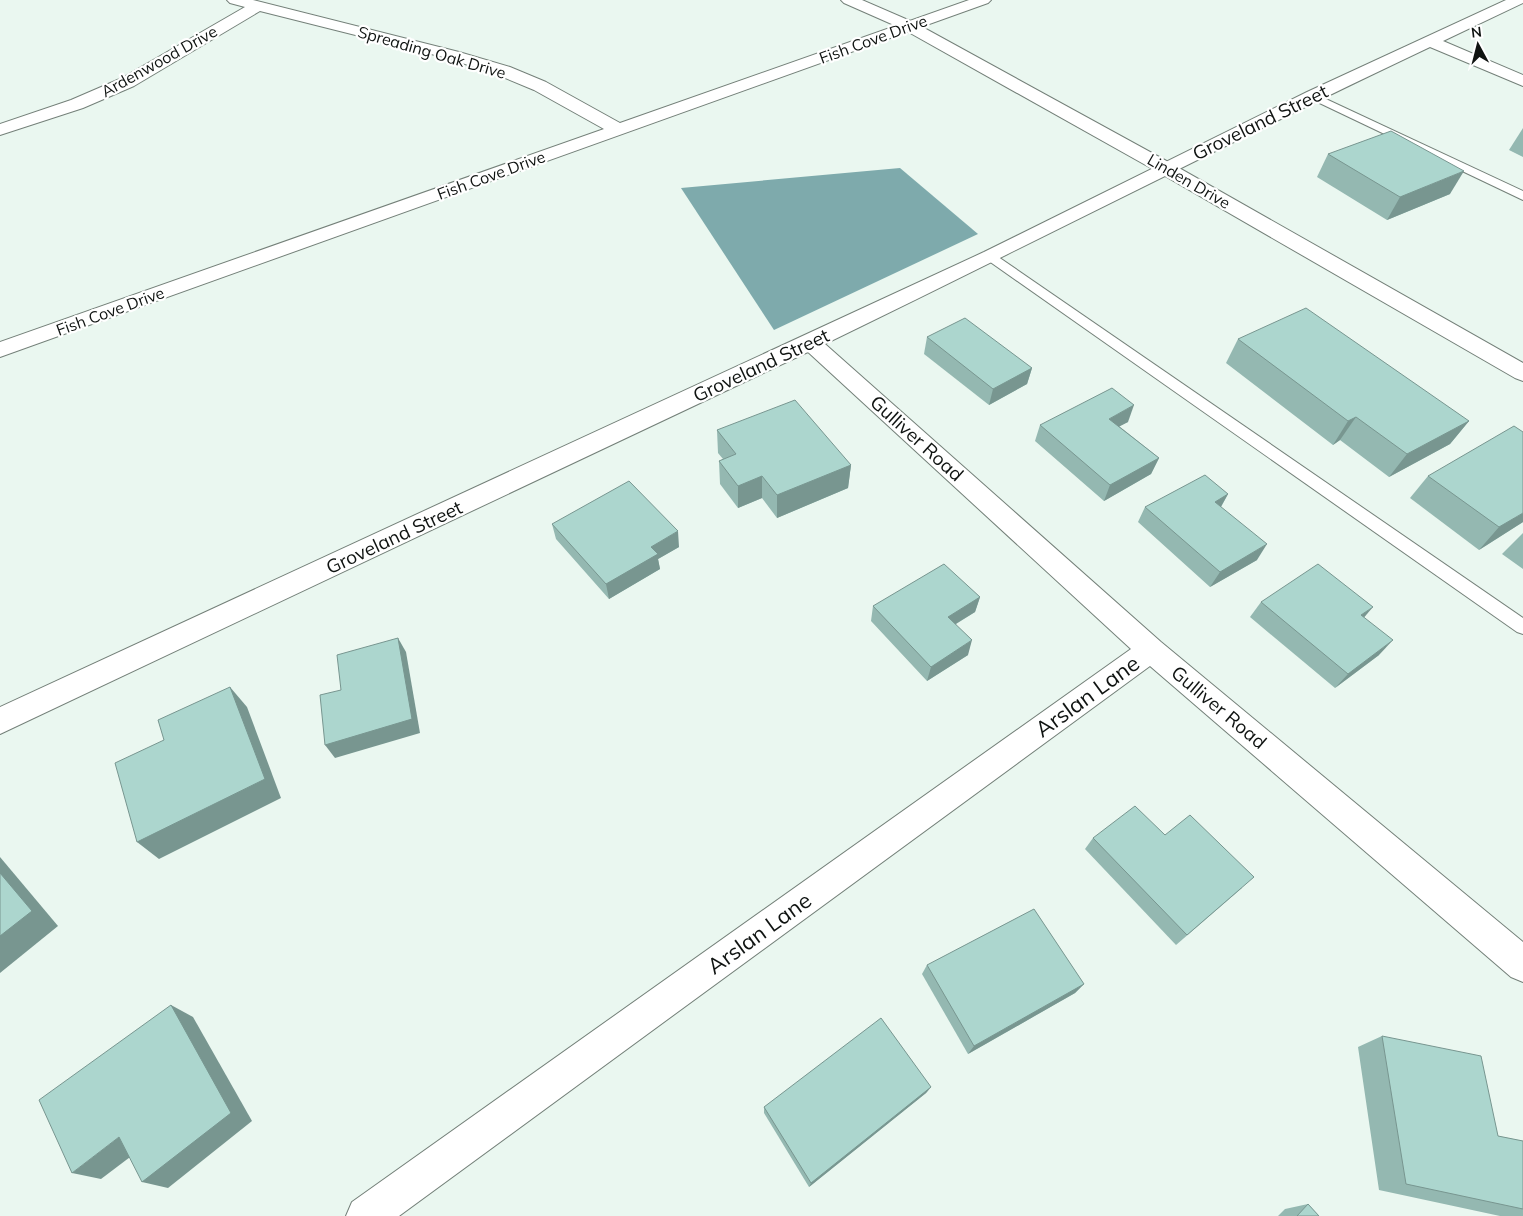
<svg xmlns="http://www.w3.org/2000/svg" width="1523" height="1216" font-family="Mulish,sans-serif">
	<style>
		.water { fill: #7eaaac }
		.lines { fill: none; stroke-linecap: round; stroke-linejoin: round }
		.service-casing { stroke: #748079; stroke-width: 2 }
		.minor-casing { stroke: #748079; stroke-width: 2 }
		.tertiary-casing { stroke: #748079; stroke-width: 2 }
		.service { fill: #fff; fill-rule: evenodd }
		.minor { fill: #fff; fill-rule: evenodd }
		.tertiary { fill: #fff; fill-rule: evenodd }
		.wall { fill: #94b8b1 }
		.shaded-wall { fill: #789690 }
		.building { fill: #acd6ce; stroke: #789690 }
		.labels { text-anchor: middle; stroke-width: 4.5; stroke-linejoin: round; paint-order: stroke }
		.far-street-label { font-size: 16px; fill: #0f1311; stroke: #fff }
		.street-label { font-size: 19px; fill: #0f1311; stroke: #fff }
		.near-street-label { font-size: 22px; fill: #0f1311; stroke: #fff }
	</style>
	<rect width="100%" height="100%" fill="#eaf7f0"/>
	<path class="water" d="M900,168l78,66 -204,96 -93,-142z"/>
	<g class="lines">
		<g class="service-casing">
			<g id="service">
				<path d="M1313,93l210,98v9l-214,-102v-4z"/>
				<path d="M991,252l532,366v16l-6,-2 -531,-373 -1,-3z"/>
			</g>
		</g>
		<g class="minor-casing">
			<g id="minor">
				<path d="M227,0h26l206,52 51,15 36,15 74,41 349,-123h22l-3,3 -988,354v-15l604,-213 -70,-39 -36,-15 -51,-17 -187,-47 -126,75 -51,22 -83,27v-11l71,-24 51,-22 123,-71 -15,-4z"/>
				<path d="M1506,0h17v3l-80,38 80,34v11l-93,-39c-203,96 -403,199 -605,297l336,298 362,300v40l-12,-5 -361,-311 -751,550h-53l6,-14 779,-553 -323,-297 -808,382v-27l984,-455 323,-160z"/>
			</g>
		</g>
		<g class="tertiary-casing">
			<path id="tertiary" d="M841,0h21l53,23 257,141 351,199v18l-8,-3 -357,-206 -255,-143 -59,-26z"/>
		</g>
		<use href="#service" class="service"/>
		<use href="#minor" class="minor"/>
		<use href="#tertiary" class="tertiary"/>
	</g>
	<g class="wall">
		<path d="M1523,128v29l-14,-7z"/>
		<path d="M1328,154l122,40 -63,26 -70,-43z"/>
		<path d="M927,337l105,31 -5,16 -38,21 -65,-51z"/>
		<path d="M1238,339l231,82 -19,23 -61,33 -49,-37 -7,5 -107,-82z"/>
		<path d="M1128,422l-9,4 40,32 -8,16 -47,27 -69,-60 5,-16z"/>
		<path d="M717,430l134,35 -3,23 -71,30 -15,-20 -24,10 -18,-24 -1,-23 4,-2 -5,-6z"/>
		<path d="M1428,476l95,46 -44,28 -69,-52z"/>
		<path d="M1228,494l-7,13 36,53 -47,27 -72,-65 7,-15z"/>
		<path d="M552,524l127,23 -21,12 2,10 -51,30 -53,-60z"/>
		<path d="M1523,533v36l-21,-15z"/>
		<path d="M980,597l-5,15 -19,12 12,31 -41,26 -56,-60 2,-15z"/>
		<path d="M1261,602l103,15 15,38 -44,33 -85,-71z"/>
		<path d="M1165,835l77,53 -66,57 -91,-96 8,-11z"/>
		<path d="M927,965l157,19 -9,9 -107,61 -46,-80z"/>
		<path d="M1382,1036l116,100 25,5v75h-23l-121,-26 -21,-143z"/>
		<path d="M931,1087l-5,6 -117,94 -45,-74v-6z"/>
		<path d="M1308,1204l11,12h-41l7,-7z"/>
	</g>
	<g class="shaded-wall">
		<path d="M1464,171l-14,23 -63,26 13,-23z"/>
		<path d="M1032,368l-5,16 -38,21 4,-16z"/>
		<path d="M1134,405l-6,17 -25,13 6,-16z"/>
		<path d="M1356,417l-16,23 -7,5 15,-24z"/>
		<path d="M1469,421l-19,23 -61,33 18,-23z"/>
		<path d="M1159,458l-8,16 -47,27 6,-16z"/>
		<path d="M851,465l-3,23 -71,30v-23z"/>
		<path d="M762,476v22l-24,10v-22z"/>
		<path d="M1228,494l-9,16 -4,-8z"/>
		<path d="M1523,513v9l-44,28 20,-23z"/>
		<path d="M678,531l1,16 -21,12 2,10 -51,30 -3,-15 45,-37z"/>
		<path d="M1267,544l-10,16 -47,27 10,-15z"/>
		<path d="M980,597l-5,15 -31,19 4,-14z"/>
		<path d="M1373,607l-12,14v-6z"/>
		<path d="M398,638l8,14 14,81 -85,25 -10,-13z"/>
		<path d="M972,640l-4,15 -41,26 4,-14z"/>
		<path d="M1393,640l-14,15 -44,33 13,-14z"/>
		<path d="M230,687l17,20 34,91 -122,61 -22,-17z"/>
		<path d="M0,857l58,69 -58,47z"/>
		<path d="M1084,984l-9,9 -107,61 6,-8z"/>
		<path d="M171,1005l22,12 59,104 -84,67 -26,-6z"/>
		<path d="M931,1087l-5,6 -117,94 2,-4z"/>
		<path d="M119,1137l27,8 -45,34 -29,-6z"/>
	</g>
	<g class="building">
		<path d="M1391,131l73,40 -64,26 -72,-43z"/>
		<path d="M1306,308l163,113 -62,33 -51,-37 -8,4 -110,-82z"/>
		<path d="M965,318l67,50 -39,21 -66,-52z"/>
		<path d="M1112,388l22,17 -25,14 50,39 -49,27 -70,-60z"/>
		<path d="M795,400l56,65 -74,30 -15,-19 -24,10 -19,-25 17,-7 -19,-24z"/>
		<path d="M1514,426l9,6v81l-24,14 -71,-51z"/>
		<path d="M1205,475l23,19 -13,8 52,42 -47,28 -75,-65z"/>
		<path d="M629,481l49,50 -27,16 7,7 -52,30 -54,-60z"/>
		<path d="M944,564l36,33 -32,20 24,23 -41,27 -58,-61z"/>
		<path d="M1318,564l55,43 -12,8 32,25 -45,34 -87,-72z"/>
		<path d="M398,638l14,81 -87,26 -5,-50 21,-5 -4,-35z"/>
		<path d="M230,687l35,92 -128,63 -22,-79 49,-23 -6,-20z"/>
		<path d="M1135,806l30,29 25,-20 64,62 -67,58 -94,-97z"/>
		<path d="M0,873l32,38 -32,25z"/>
		<path d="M1034,909l50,75 -110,62 -47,-81z"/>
		<path d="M171,1005l60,108 -89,69 -23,-45 -47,36 -33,-73z"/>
		<path d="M881,1018l50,69 -120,96 -47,-76z"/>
		<path d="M1382,1036l99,20 17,80 25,5v68l-117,-25z"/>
		<path d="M1308,1204l11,12h-22z"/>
	</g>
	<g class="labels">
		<g class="far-street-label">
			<text transform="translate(873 39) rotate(-20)" y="6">Fish Cove Drive</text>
			<text transform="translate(432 52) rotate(16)" y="6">Spreading Oak Drive</text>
			<text transform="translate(159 61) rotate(-29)" y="6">Ardenwood Drive</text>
			<text transform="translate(491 175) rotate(-20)" y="6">Fish Cove Drive</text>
			<text transform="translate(1189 181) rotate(30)" y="6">Linden Drive</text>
			<text transform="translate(110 311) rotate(-20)" y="6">Fish Cove Drive</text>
		</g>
		<g class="street-label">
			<text transform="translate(1260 122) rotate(-26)" y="7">Groveland Street</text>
			<text transform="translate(761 365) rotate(-25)" y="7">Groveland Street</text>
			<text transform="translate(917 438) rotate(42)" y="7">Gulliver Road</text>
			<text transform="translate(394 537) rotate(-25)" y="7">Groveland Street</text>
			<text transform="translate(1219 707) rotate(40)" y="7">Gulliver Road</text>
		</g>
		<g class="near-street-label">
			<text transform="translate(1087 696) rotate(-36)" y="8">Arslan Lane</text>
			<text transform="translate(759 933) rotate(-36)" y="8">Arslan Lane</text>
		</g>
	</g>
	<g transform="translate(1478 45) rotate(353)" stroke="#ffffff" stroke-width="4" paint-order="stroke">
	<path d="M0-4L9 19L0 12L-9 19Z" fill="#0f1311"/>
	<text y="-8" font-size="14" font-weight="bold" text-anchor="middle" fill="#0f1311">N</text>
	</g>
</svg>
